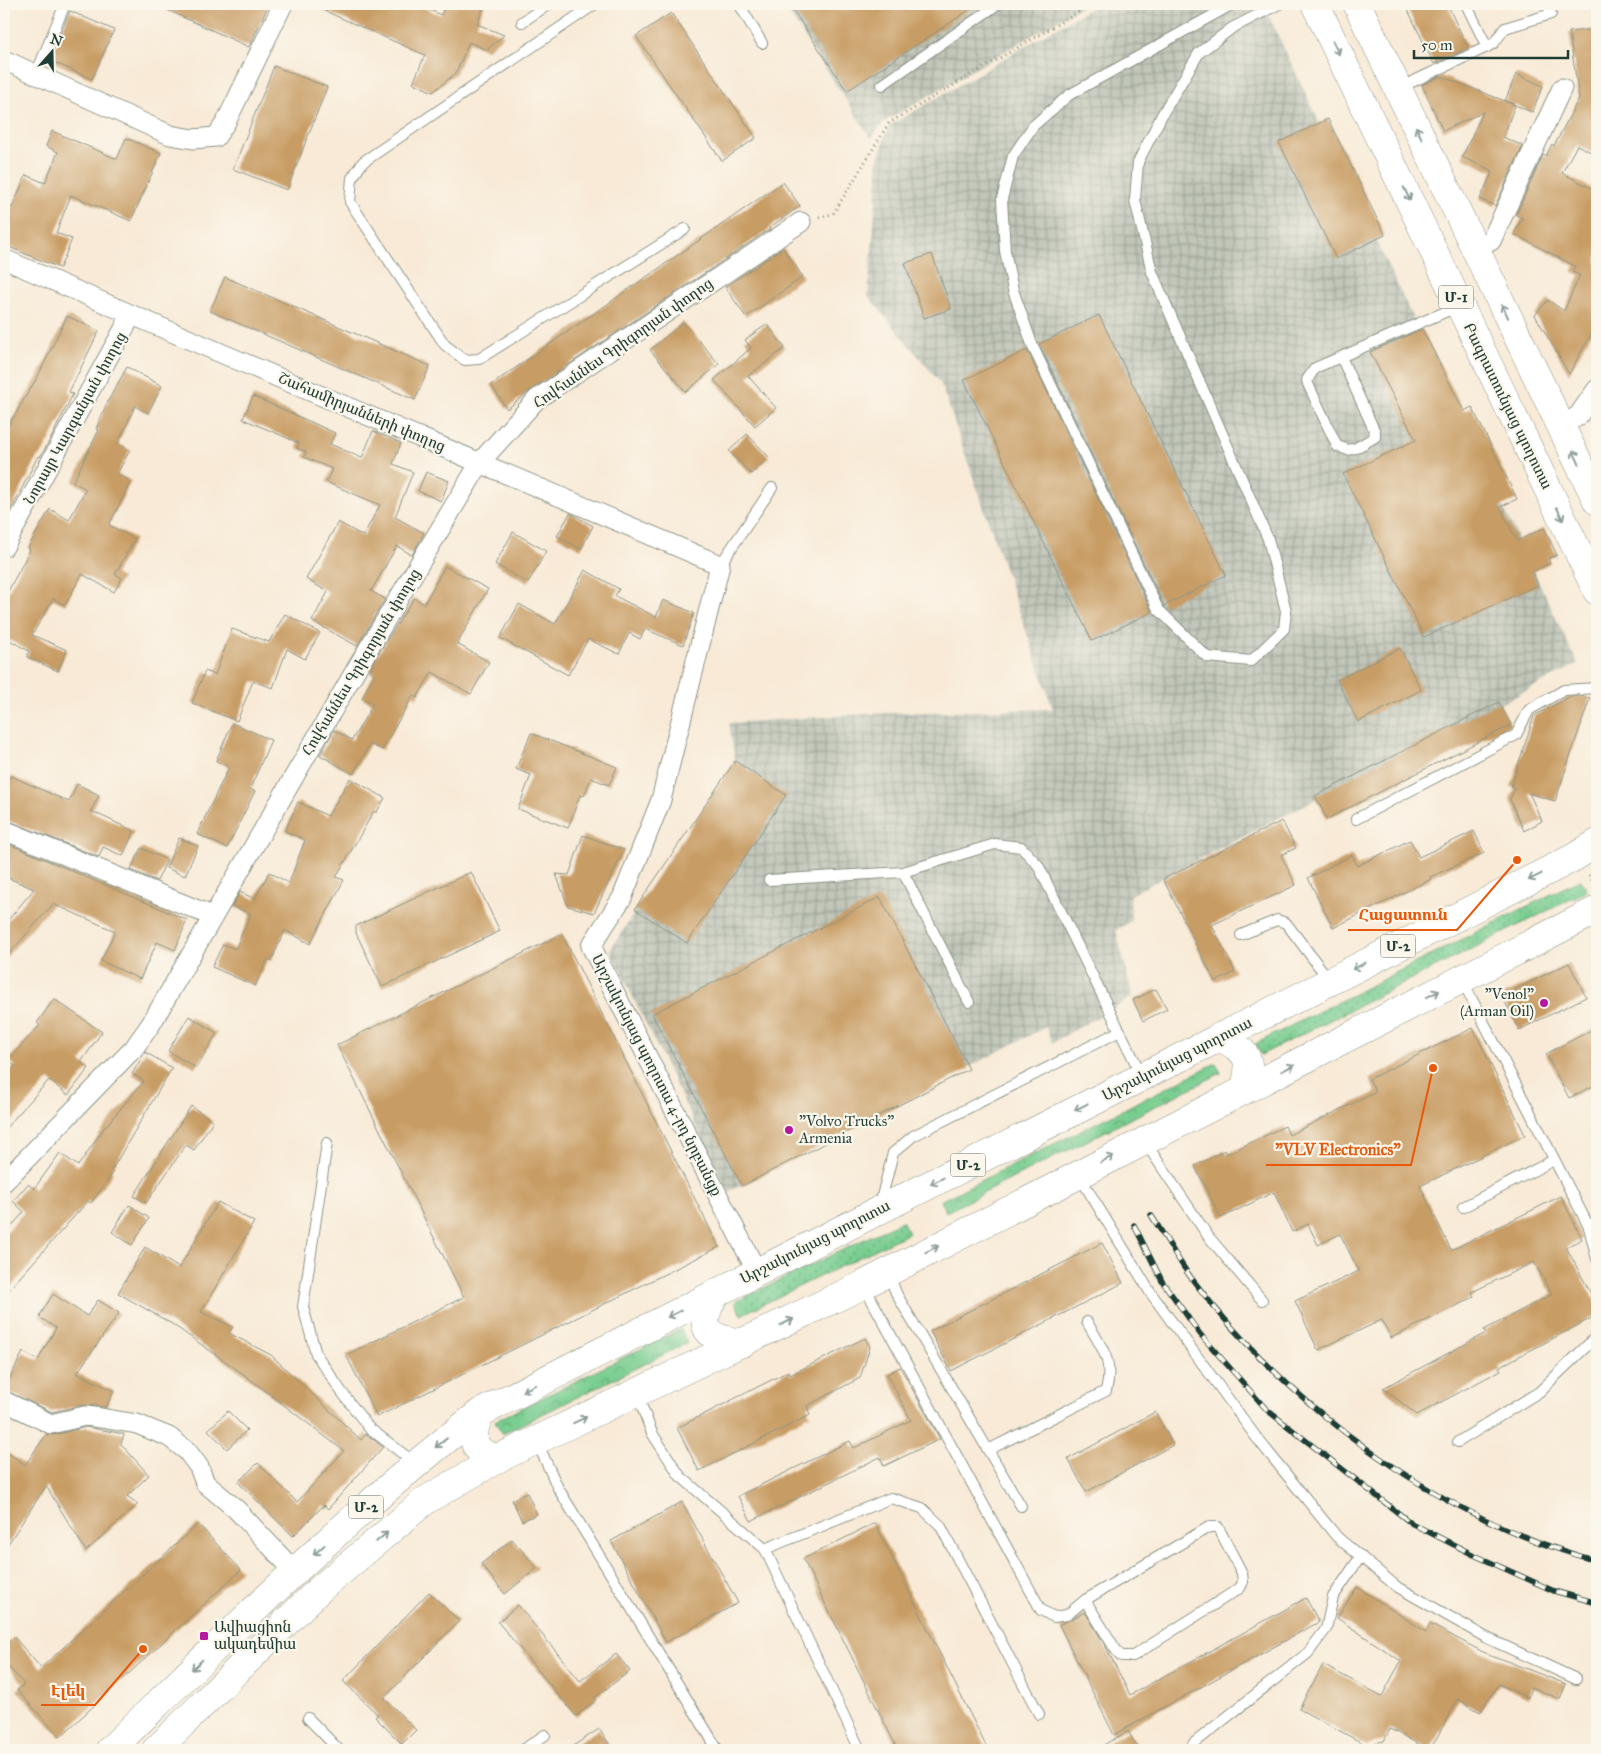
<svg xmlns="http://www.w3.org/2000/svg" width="1601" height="1754" viewBox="0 0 1601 1754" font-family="'IM FELL Great Primer','Noto Serif Armenian',serif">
<defs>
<pattern id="industrial-grid" width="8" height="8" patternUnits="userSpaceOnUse" patternTransform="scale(1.25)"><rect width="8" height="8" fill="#c1c6b9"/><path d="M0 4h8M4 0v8" fill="none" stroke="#9ca297"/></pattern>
<pattern id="grass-dots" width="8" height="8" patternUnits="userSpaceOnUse" patternTransform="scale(1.25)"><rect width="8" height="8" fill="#79ce91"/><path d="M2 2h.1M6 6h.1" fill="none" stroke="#63a877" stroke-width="1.8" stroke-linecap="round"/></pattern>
<pattern id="park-crowns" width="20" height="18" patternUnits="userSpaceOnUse" patternTransform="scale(1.25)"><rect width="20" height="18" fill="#79ce91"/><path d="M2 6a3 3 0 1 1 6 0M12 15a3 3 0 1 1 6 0" fill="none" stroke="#63a877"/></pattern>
</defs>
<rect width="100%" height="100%" fill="#fbf7ec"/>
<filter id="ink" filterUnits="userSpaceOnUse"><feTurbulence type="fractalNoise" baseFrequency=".02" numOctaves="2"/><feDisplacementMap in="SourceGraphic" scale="10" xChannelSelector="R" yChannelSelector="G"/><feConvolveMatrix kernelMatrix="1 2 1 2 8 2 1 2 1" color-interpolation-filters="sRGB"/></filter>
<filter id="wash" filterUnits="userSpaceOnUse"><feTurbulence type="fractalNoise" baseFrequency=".0096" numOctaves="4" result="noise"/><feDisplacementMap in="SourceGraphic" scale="20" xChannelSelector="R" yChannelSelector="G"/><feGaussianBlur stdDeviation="1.12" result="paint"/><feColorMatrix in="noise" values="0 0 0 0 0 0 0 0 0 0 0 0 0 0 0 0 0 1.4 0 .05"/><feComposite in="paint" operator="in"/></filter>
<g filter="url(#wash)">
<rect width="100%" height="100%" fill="#f8ead7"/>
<g fill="url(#industrial-grid)">
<polygon points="783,4 1086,4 884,122 871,138"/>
<polygon points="1097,4 1263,4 1578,664 1130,895 1131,921 1116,930 1133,997 1052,1043 1046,1027 728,1192 610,950 735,761 729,723 883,713 1053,709 941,384 868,296 878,178 877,162 889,126"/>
</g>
<g fill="url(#grass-dots)" stroke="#4c8662">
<polygon points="1581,879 1587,891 1261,1055 1255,1044"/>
<polygon points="902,1221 909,1233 741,1315 735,1302"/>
</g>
<g fill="url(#park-crowns)" stroke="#4c8662">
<polygon points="1216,1063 1221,1073 946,1212 940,1201"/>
<polygon points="681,1329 687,1343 502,1434 495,1421"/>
</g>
<g id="blocks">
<g fill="#c89d65">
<polygon points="154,4 269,4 249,47"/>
<polygon points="309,4 416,4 441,15 446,4 485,4 477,24 504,35 487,50 469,42 456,73 433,92 413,83 425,55"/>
<polygon points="789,4 978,4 847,91"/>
<polygon points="1405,4 1447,4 1468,48 1434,64"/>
<polygon points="70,11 114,30 92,79 49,60"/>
<polygon points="671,13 756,138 722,161 636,36"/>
<polygon points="1597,29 1597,155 1577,145 1562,173 1597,191 1597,323 1569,374 1535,315 1548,300 1564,311 1580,275 1572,272 1575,266 1514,234 1522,218 1516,215 1543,155 1546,156 1552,144 1554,146 1579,98 1569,32"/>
<polygon points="274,66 327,87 287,190 233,169"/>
<polygon points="1516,74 1543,86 1532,112 1505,101"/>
<polygon points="1441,76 1515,105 1503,137 1523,146 1495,206 1480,199 1493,171 1462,157 1483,112 1443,131 1422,85"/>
<polygon points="1328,119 1385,235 1336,259 1279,142"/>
<polygon points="52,131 117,159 126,138 161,153 131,221 71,195 56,233 72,239 60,268 4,245 4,205 12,208 26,175 45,183 58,152 46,146"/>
<polygon points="783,182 800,206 769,228 770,229 531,390 507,409 491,385"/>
<polygon points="783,248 803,277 746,317 725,287"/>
<polygon points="932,254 951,309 924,318 905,263"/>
<polygon points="225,277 430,366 415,400 210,311"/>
<polygon points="1099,315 1226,575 1164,606 1039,344"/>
<polygon points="67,316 99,331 69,392 73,394 51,438 40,457 38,456 4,524 4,433 38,376"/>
<polygon points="683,322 719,364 686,392 650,350"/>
<polygon points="767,324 785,348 748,376 776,408 755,426 714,380 751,348 745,340"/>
<polygon points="1422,329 1464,411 1472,407 1517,499 1500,507 1517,541 1544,528 1557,555 1548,559 1550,563 1532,572 1538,585 1424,637 1343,474 1416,440 1370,352"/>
<polygon points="1027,350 1152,612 1092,641 964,380"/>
<polygon points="127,367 162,386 148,413 135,406 118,444 130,450 117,474 131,481 109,525 135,539 115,574 122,578 114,592 82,574 65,605 53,599 32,635 67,650 58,671 27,657 29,651 4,637 4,599 30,550 28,548 50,509 69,520 86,489 73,482 99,430 96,429 108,401"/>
<polygon points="253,396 335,433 330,444 362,458 373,431 401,443 393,464 413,472 395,517 424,533 412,555 397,546 371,591 385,599 357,646 312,621 328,592 306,579 338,522 363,536 380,505 326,482 332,469 304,457 306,452 297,448 299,443 243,419"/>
<polygon points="747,434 769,457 751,474 729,451"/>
<polygon points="426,472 449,481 441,501 418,491"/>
<polygon points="570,513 593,526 581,549 557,536"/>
<polygon points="513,532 546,551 528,583 495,564"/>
<polygon points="445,566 488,589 457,644 489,662 471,694 432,672 417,698 413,695 382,750 370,744 353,774 320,755 334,730 352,740 373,704 362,698 374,674 370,671 376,657 414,598 424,604"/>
<polygon points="585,570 619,589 615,596 656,617 663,600 694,613 683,645 645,629 640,639 629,633 619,654 588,639 568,675 500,638 519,604 555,624"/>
<polygon points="285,614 320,633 305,659 287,649 273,688 253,681 237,721 192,703 205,671 215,675 232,629 269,642"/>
<polygon points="1400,648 1421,690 1358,722 1337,680"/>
<polygon points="1580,696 1590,698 1555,801 1529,793 1542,821 1524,831 1510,799 1515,788 1511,787 1534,716 1569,697"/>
<polygon points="1499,702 1511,725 1327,819 1315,796"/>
<polygon points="232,723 271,740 250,789 255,791 227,848 197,834 229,767 216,761"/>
<polygon points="531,733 617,767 609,785 591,778 584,796 580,795 568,828 518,809 531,775 516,769"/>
<polygon points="735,761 786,795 687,943 635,909"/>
<polygon points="11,776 69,802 77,784 99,795 91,811 134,831 123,856 103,847 99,857 4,819 4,777 9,779"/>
<polygon points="350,778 385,798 376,813 374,811 336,877 344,880 310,944 285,930 271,961 268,959 255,986 212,967 223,944 235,949 251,914 232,906 240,892 255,899 269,872 289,883 305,840 285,831 298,802 328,816"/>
<polygon points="1282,821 1296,848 1281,855 1296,885 1212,925 1235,972 1215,982 1163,879"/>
<polygon points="1474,831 1484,853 1430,877 1431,879 1333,928 1308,878 1352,855 1357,866 1410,840 1419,857"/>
<polygon points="583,835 624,850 594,913 568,906 556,874 569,875"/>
<polygon points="179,838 198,846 185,876 166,868"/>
<polygon points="4,842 187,920 175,950 157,942 140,979 101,961 115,931 53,904 4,960 4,925 34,889 4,876"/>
<polygon points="141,848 167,860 157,881 131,870"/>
<polygon points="471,872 500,931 382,987 356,933 356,926"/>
<polygon points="880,897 969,1069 742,1186 652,1014"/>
<polygon points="562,934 719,1247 377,1417 346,1355 464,1297 337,1045"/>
<polygon points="1569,963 1586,997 1519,1030 1502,996"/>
<polygon points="1156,989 1167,1009 1143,1021 1133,1000"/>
<polygon points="54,999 102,1032 81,1062 89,1068 68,1095 49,1080 4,1130 4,1078 15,1066 8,1060 40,1025 37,1023"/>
<polygon points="189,1016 217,1033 196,1068 168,1051"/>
<polygon points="1597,1027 1597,1084 1569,1098 1546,1054"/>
<polygon points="1473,1028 1525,1135 1420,1186 1451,1250 1561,1196 1582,1239 1566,1247 1597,1305 1597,1315 1499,1367 1501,1370 1417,1415 1383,1388 1486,1333 1484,1330 1552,1294 1534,1262 1472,1292 1474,1297 1391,1338 1382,1320 1318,1350 1295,1301 1359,1271 1340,1234 1318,1245 1308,1224 1292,1232 1274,1192 1221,1218 1195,1166 1225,1150 1227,1154 1285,1126 1289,1135 1376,1092 1369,1079"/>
<polygon points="145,1052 172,1068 111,1171 113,1173 91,1203 88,1201 4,1295 4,1235 24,1212 13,1201 28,1184 34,1189 60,1153 78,1166 104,1128 144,1081 132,1074"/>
<polygon points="191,1106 213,1121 194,1150 186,1145 146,1203 134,1196"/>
<polygon points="218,1202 254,1222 201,1312 233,1327 229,1333 271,1355 361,1440 366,1434 383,1447 328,1509 324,1505 293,1536 238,1482 258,1463 297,1502 344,1451 242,1373 172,1324 118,1293 145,1247 179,1268"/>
<polygon points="129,1205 149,1218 132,1245 112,1232"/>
<polygon points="1102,1243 1123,1283 951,1371 930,1331"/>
<polygon points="53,1294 87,1316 98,1300 119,1313 77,1373 114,1391 106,1407 83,1405 52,1412 4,1390 23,1352 38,1360 56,1328 39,1317"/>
<polygon points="865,1338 870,1347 860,1378 807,1406 810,1415 699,1471 677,1428 789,1371 790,1375"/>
<polygon points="900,1367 940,1439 884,1466 880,1457 751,1521 738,1496 850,1441 854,1448 911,1420 887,1374"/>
<polygon points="228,1411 247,1430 227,1449 208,1430"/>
<polygon points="1155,1412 1173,1445 1086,1492 1068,1459"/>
<polygon points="86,1427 124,1434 121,1444 149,1475 127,1496 138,1504 86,1551 46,1486 4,1550 4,1450 25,1465 47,1434 54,1435"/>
<polygon points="527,1493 537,1514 522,1521 512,1500"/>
<polygon points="682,1502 738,1603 666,1642 611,1541"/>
<polygon points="875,1523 988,1750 898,1750 803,1559"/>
<polygon points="198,1524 241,1570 60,1737 17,1690 24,1684 4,1662 4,1646 14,1637 41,1668"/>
<polygon points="512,1539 537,1568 505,1594 481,1564"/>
<polygon points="1357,1587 1426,1632 1430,1624 1483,1652 1566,1684 1560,1699 1531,1687 1528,1698 1499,1684 1480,1712 1458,1699 1430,1750 1390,1729 1384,1741 1366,1745 1299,1709 1323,1665 1382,1696 1401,1661 1337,1618"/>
<polygon points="429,1592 459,1621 384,1698 416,1730 402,1744 375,1717 378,1715 343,1681"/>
<polygon points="1306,1598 1319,1622 1114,1735 1059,1625 1085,1612 1105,1645 1130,1695"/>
<polygon points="518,1605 580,1681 616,1654 630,1671 594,1698 596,1700 576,1716 498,1622"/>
<polygon points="599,1729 613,1750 567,1750"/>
<polygon points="1128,1731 1139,1750 1095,1750"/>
</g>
</g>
</g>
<g filter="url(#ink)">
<use href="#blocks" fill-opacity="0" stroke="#8c9486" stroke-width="1"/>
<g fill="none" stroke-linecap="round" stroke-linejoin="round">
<g stroke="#8c9486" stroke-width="12">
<g id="service">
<polyline points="595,4 363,162 352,178 350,202 445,345 465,360 479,359 685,229"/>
<polyline points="739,4 762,43"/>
<polyline points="1233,4 1069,95 1033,126 1013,156 1002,199 1005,251 1013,290 1033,347 1158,609 1207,657 1251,661 1284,629 1286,611 1268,539 1152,272 1135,200 1138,162 1163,113 1199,53 1232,28 1279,4"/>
<polyline points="1466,4 1487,47"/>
<polyline points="522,22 549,4"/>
<polyline points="36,74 65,4"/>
<polyline points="882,85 998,4"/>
<polyline points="1399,88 1487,47 1494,43 1505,28 1551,14 1548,4"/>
<polyline points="1341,357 1375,432 1375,437 1356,448 1348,450 1337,446 1308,384 1307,380 1315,368 1459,306"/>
<polyline points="720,565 772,488"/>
<polyline points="1356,819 1516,735 1529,710 1564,690 1597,688"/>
<polyline points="903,872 969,1002"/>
<polyline points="769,880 903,872 995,844 1021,847 1038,865 1142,1076"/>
<polyline points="1241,935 1277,920 1286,923 1330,981"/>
<polyline points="1462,980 1589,1227 1597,1259"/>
<polyline points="1145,1142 1208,1236 1262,1300"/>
<polyline points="327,1143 303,1307 316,1354 341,1391 369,1428 415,1463"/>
<polyline points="1080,1177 1150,1292 1256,1437 1337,1537 1396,1586 1485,1637 1576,1679"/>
<polyline points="880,1204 893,1153 913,1136 1120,1031"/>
<polyline points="1463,1207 1554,1160"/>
<polyline points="1589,1227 1597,1220"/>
<polyline points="888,1273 897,1295 1021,1506"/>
<polyline points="864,1286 1041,1610 1054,1617 1067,1615 1085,1600 1209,1527 1218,1527 1242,1573 1243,1582 1240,1588 1133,1656 1121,1656 1116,1650 1085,1600"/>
<polyline points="637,1394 652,1433 680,1476 765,1549 891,1498 922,1508 940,1525 1039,1714"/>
<polyline points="537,1442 558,1488 718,1750"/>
<polyline points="1458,1442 1539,1392 1597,1336"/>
<path d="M 988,1450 L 1106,1391 C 1114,1360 1102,1348 1087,1322"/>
<polyline points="765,1549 860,1750"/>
<polyline points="308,1718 339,1750"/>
<polyline points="1193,1744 1308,1653 1326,1629 1333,1597 1361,1556"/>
<polyline points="523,1750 545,1735"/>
</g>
</g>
<g stroke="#8c9486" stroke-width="21">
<g id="minor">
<polyline points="4,60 170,135 193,139 216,137 226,122 283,4"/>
<polyline points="1474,247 1491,241 1562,88"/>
<path d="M 4,259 C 241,364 481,462 720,565 L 661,800 L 622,898 L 591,946 L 757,1272"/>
<polyline points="1561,426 1578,416 1597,389"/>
<polyline points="4,547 131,316"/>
<polyline points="4,830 212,916"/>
<polyline points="4,1182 134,1048 151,1024 358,666 481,461 537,399 801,222"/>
<polyline points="4,1401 51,1424 85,1416 101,1418 137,1424 169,1437 187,1451 199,1467 205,1483 236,1509 295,1572"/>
</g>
</g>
<g stroke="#8c9486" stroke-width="29">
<g id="primary">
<polyline points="1315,4 1597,591"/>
<polyline points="1357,4 1597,501"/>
<path d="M 1219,1037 C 1247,1050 1254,1059 1244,1090"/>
<path d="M 717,1292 C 695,1327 704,1338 743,1343"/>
<path d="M 480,1413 C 470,1437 470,1453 499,1458"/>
<path d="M 110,1750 C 229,1634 347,1515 480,1413 L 1573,858 L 1597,843"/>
<polyline points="156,1750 320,1589 426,1500 499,1458 863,1285 1597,910"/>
</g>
</g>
<g stroke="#8c9486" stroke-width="3" stroke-dasharray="1 4" stroke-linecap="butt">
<polyline points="819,217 833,214 889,123 1092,4"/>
<polyline points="1589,875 1595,886"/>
</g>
<use href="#service" stroke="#fff" stroke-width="10"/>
<use href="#minor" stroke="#fff" stroke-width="19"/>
<use href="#primary" stroke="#fff" stroke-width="28"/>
<g stroke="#1f3d34" stroke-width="5.5">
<g id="rail">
<path d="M 1151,1215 C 1165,1236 1177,1259 1192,1279 C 1290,1408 1440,1519 1597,1561"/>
<polyline points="1134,1225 1162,1281 1200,1334 1267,1410 1411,1523 1472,1554 1554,1591 1597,1603"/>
</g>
</g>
<use href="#rail" stroke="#fbf7ec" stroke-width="4" stroke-dasharray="11" stroke-linecap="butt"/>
</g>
<defs><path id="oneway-shaft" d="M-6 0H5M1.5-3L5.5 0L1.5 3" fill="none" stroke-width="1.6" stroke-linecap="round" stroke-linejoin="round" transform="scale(1.25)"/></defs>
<g stroke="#8f9e9a">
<use href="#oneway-shaft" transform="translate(1336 48) rotate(64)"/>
<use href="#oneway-shaft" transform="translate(1419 133) rotate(-116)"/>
<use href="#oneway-shaft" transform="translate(1407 194) rotate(64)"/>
<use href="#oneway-shaft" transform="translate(1505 311) rotate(-116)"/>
<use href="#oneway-shaft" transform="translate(1576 457) rotate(-116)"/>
<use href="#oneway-shaft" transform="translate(1560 514) rotate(64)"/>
<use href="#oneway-shaft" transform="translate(1535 877) rotate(153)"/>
<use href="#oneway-shaft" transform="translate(1359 966) rotate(153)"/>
<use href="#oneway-shaft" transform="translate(1433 994) rotate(-27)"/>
<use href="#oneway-shaft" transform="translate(1288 1068) rotate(-27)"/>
<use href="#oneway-shaft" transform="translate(1081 1107) rotate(153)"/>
<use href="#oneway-shaft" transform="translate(1107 1159) rotate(-27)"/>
<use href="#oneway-shaft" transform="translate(937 1181) rotate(153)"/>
<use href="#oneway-shaft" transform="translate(932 1249) rotate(-27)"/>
<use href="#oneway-shaft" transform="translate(674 1314) rotate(153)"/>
<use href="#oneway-shaft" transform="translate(787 1322) rotate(-26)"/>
<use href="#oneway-shaft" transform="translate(529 1388) rotate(153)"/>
<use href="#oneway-shaft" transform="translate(580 1420) rotate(-25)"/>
<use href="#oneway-shaft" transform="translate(441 1443) rotate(142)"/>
<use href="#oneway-shaft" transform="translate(382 1537) rotate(-40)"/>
<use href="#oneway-shaft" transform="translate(319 1550) rotate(138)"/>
<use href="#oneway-shaft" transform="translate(197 1665) rotate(136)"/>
</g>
</g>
<g fill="#b5179e" stroke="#fbf7ec" stroke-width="2">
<circle cx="1544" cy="1003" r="5"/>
<circle cx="789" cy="1130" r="5"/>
<rect x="199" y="1631" width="10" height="10" rx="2.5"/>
</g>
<g text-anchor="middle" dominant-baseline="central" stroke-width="4.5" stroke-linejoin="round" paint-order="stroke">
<g fill="#fbf7ec" stroke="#61756b" stroke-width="1">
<rect x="1438.5" y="285.5" width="35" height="23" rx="4"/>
<rect x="1380.5" y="934.5" width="35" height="23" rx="4"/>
<rect x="950.5" y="1153.5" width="35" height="23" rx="4"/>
<rect x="348.5" y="1495.5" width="35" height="23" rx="4"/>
</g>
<g font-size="14" font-weight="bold" fill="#1f3d34">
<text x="1456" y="297">Մ-1</text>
<text x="1398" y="946">Մ-2</text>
<text x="968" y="1165">Մ-2</text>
<text x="366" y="1507">Մ-2</text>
</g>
<g font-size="15" fill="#1f3d34" stroke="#fbf7ec">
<text transform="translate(623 343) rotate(-35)">Հովհաննես Գրիգորյան փողոց</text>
<text transform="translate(1508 406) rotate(64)">Բագրատունյաց պողոտա</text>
<text transform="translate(362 412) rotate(23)">Շահամիրյանների փողոց</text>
<text transform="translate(75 418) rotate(-61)">Նորայր Կարգանյան փողոց</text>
<text transform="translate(361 662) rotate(-59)">Հովհաննես Գրիգորյան փողոց</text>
<text transform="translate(1177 1059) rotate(-27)">Արշակունյաց պողոտա</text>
<text transform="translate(657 1075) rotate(63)">Արշակունյաց պողոտա 4-րդ նրբանցք</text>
<text transform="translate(815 1242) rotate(-27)">Արշակունյաց պողոտա</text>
</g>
<g font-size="15" fill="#1f3d34" stroke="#fbf7ec" text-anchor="start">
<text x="1534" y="994" text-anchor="end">"Venol"<tspan x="1534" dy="17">(Arman Oil)</tspan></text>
<text x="799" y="1121">"Volvo Trucks"<tspan x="799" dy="17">Armenia</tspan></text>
<text x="214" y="1627">Ավիացիոն<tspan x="214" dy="17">ակադեմիա</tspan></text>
</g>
</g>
<path fill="none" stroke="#e8590c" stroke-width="2" d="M1517 860L1457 930H1348M1433 1068L1411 1165H1266M143 1649L95 1705H41"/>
<g fill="#e8590c" stroke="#fbf7ec" stroke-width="2">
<circle cx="1517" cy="860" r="5"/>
<circle cx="1433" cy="1068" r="5"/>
<circle cx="143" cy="1649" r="5"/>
</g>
<g font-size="16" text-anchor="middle" font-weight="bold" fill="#e8590c" stroke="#fbf7ec" stroke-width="4.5" stroke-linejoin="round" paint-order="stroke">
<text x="1403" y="920">Հացատուն</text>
<text x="1338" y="1155">"VLV Electronics"</text>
<text x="68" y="1696">Էլեկ</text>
</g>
<rect width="1601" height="1754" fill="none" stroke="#fbf7ec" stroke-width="20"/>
<g transform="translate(52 52) rotate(20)" stroke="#fbf7ec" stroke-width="4" paint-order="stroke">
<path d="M0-4L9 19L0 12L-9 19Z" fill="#1f3d34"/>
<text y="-8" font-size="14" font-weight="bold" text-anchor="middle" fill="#1f3d34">N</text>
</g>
<path d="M1414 50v8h154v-8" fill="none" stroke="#1f3d34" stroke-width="2.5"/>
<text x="1421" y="50" font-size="15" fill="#1f3d34" stroke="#fbf7ec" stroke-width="4" paint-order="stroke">50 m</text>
</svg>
